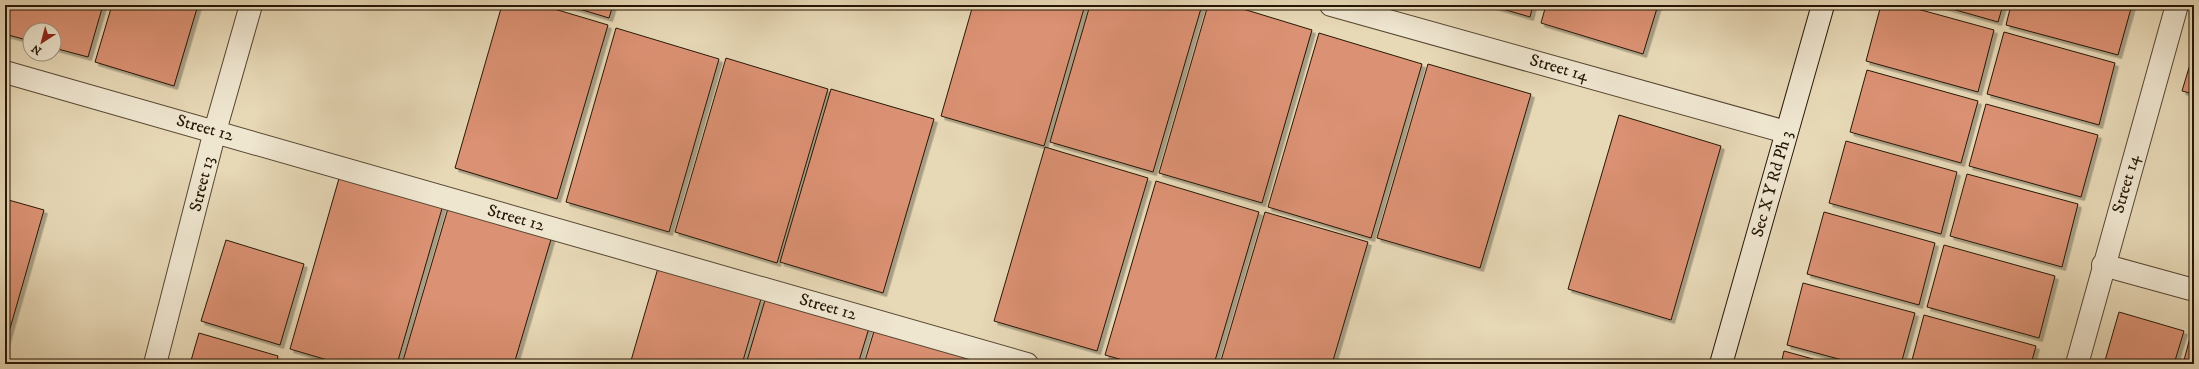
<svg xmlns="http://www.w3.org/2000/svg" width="2199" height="369" viewBox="0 0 2199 369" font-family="'IM FELL DW Pica',serif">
<defs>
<filter id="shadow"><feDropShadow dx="3.5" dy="3.5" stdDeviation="0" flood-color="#0004"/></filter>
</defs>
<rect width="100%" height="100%" fill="#e7d8b6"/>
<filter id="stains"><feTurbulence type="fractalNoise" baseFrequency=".005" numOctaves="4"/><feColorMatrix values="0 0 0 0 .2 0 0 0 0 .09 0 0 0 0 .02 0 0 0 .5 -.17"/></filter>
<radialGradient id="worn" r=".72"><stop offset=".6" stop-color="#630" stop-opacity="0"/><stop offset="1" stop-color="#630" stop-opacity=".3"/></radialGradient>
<g fill="#db9173" stroke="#251605" filter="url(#shadow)">
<polygon points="5,5 103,5 88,57 54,48 54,30 30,30 30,41 5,34"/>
<polygon points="112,5 198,5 174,86 95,62"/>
<polygon points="502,5 541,5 608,25 557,199 455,168"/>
<polygon points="566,5 613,5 609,18"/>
<polygon points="973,5 1085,5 1044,146 941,116"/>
<polygon points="1090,5 1202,5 1153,172 1050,142"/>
<polygon points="1208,5 1230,5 1312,30 1262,203 1159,173"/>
<polygon points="1489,5 1533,5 1530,17"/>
<polygon points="1546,5 1658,5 1643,54 1541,23"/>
<polygon points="1881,5 1903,5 1994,30 1978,92 1866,61"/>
<polygon points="1938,5 2003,5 1998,22"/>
<polygon points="2011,5 2132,5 2118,55 2006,25"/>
<polygon points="616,28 719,59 669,232 566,202"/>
<polygon points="2004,32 2115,63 2099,125 1987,94"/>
<polygon points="1319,33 1422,64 1371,238 1268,207"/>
<polygon points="2194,51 2194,94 2182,91"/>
<polygon points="726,58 828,89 777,263 675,232"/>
<polygon points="1428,64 1531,94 1480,268 1377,238"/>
<polygon points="1867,70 1978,101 1961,163 1850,132"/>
<polygon points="831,89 934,119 883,293 780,262"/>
<polygon points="1986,104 2098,135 2081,197 1969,166"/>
<polygon points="1619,115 1721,146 1671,320 1568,289"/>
<polygon points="1846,141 1957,172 1941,234 1829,203"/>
<polygon points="1045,147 1148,178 1097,351 994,321"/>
<polygon points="1967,174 2078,204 2062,267 1950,236"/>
<polygon points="340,175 443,205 397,364 341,364 290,349"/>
<polygon points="1156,181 1259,212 1214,364 1137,364 1105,355"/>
<polygon points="5,199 44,210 5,346"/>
<polygon points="449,205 552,236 514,364 402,364"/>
<polygon points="1265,212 1368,242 1332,364 1220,364"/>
<polygon points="1824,212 1935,243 1919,305 1807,274"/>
<polygon points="226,240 304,264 280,345 201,321"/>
<polygon points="1944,245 2055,276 2039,338 1927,307"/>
<polygon points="658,268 761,299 742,364 630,364"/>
<polygon points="1803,283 1915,313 1901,364 1857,364 1787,345"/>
<polygon points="766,297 869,328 858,364 746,364"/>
<polygon points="2119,312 2184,331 2174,364 2104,364"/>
<polygon points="1924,315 2036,346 2031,364 1911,364"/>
<polygon points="875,328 977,358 976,364 864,364"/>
<polygon points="199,333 278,356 276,364 190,364"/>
<polygon points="2191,334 2194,334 2194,364 2183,364"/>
<polygon points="1784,351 1831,364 1781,364"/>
</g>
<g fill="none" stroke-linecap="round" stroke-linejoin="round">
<g stroke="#564631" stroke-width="24">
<g id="street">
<polyline points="1331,5 1786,132"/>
<polyline points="5,72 1027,364"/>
<polyline points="2103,265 2194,290"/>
<polyline points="155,364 215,131 251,5"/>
<polyline points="2077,364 2177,5"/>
</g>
</g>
<g stroke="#251605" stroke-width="24">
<polyline id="secondary" points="1721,364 1823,5"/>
</g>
<use href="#street" stroke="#efe6d0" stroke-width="22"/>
<use href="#secondary" stroke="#efe6d0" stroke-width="22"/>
</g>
<g text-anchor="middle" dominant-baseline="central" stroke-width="3" stroke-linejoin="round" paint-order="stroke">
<g font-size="17" fill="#251605" stroke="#efe6d0">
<text transform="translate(1559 68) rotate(16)">Street 14</text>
<text transform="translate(205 128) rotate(16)">Street 12</text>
<text transform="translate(202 184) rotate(-76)">Street 13</text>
<text transform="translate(1772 184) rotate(-74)">Sec X Y Rd Ph 3</text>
<text transform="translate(2126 184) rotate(-74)">Street 14</text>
<text transform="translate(516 218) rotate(16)">Street 12</text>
<text transform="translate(828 307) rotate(16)">Street 12</text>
</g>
</g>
<rect width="2199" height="369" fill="none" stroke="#e7d8b6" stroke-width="20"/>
<rect x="6" y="6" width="2187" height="357" fill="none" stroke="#251605" stroke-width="2"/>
<rect x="10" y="10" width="2179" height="349" fill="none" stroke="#251605"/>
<g transform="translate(42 42) rotate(216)"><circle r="19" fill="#efe6d0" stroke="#9e937f"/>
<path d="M0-3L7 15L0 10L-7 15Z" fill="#8f2418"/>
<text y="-6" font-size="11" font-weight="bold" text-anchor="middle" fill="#251605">N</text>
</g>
<rect width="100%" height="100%" filter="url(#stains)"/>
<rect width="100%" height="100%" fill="url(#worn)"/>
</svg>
